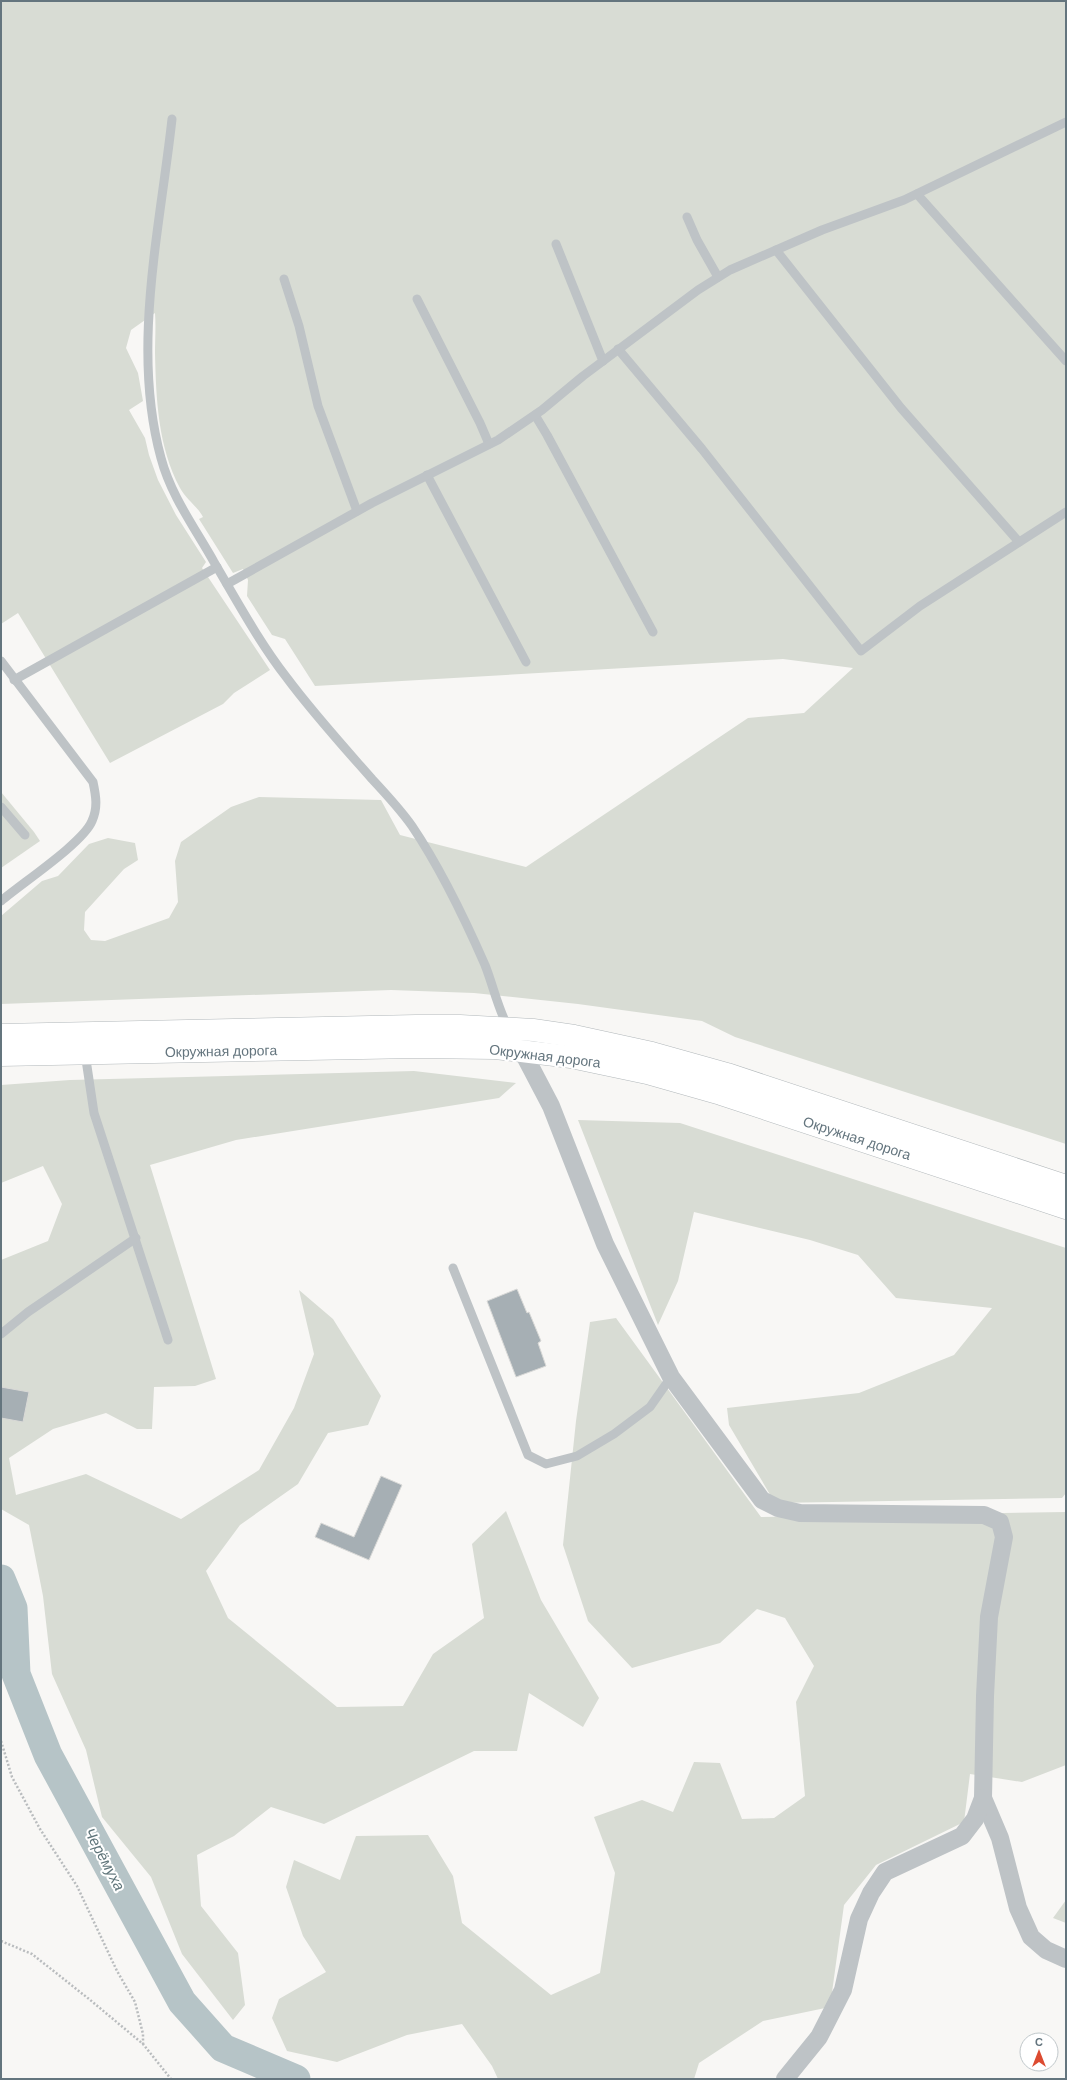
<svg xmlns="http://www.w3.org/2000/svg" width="1067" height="2080" viewBox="0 0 1067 2080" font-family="Helvetica,sans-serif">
<rect width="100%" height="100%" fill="#f8f7f5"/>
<g fill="#d8dcd4">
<path d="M 1,1 L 1066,1 L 1066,1144 L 735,1037 L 702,1021 L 578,1004 L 474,993 L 391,990 L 1,1004 L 1,916 L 42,881 L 58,876 L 89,844 L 108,838 L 135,843 L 138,860 L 124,869 L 85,912 L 84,930 L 91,940 L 105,941 L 169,918 L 178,902 L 175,861 L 181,842 L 231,807 L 259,797 L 381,800 L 400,835 L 526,867 L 748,718 L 804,713 L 853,668 L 783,659 L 315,686 L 285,639 L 272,635 L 247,596 L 248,580 L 243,569 L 233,573 L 199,519 L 203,517 C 197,506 186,499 180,488 C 158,447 156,399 155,353 C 155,340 156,326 155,313 L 131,330 L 126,348 L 138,373 L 143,401 L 129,410 L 145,438 L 149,455 L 158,480 L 176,515 L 206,562 L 202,568 L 270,670 L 234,693 L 223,704 L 110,763 L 18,613 L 1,624 Z"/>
<polygon points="1,792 34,832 40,841 1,868"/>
<polygon points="414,1071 516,1083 499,1098 236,1140 150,1165 216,1379 195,1386 154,1387 152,1429 137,1429 106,1413 53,1429 9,1458 16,1495 86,1474 181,1519 259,1470 294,1408 314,1354 299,1290 333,1319 381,1396 368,1425 328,1433 298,1484 240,1525 206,1571 228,1618 337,1707 403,1706 433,1654 484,1618 472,1544 506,1511 541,1600 599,1698 583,1727 529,1693 517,1751 474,1751 324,1824 271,1807 234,1836 197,1855 201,1906 238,1953 245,2005 233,2020 182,1954 151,1877 102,1817 86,1750 52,1674 43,1596 29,1525 1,1509 1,1260 48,1241 62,1204 43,1166 1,1183 1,1085 70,1080"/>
<polygon points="578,1120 680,1123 1066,1248 1066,1493 1062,1498 775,1503 729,1425 727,1408 859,1393 954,1355 992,1308 896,1298 858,1255 810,1240 694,1212 678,1281 658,1325"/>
<polygon points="616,1318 761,1517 1066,1512 1066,1765 1022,1782 970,1774 964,1822 876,1865 844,1905 830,2007 763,2021 699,2063 694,2079 498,2079 492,2066 462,2024 407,2035 337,2062 287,2051 272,2018 279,1999 326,1972 303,1936 286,1887 294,1860 340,1880 356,1836 428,1835 453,1876 462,1923 551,1995 600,1973 615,1873 594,1817 642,1800 673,1812 694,1762 720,1763 742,1819 774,1818 805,1796 796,1702 814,1666 785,1618 757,1609 720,1643 632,1668 588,1621 563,1545 576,1421 590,1322"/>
<polygon points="1066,1900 1066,1923 1053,1918"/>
</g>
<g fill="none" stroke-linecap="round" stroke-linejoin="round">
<polyline stroke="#b6c4c7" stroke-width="29" points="1,1579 13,1608 16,1674 48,1755 182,2002 223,2048 296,2079"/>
</g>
<g fill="#a6afb4" stroke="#d9d9d7">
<polygon points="517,1289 527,1313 529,1312 541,1341 538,1343 546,1366 516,1377 487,1301"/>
<polygon points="1,1387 29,1392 23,1422 1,1418"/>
<polygon points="381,1476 402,1485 369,1560 315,1537 321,1523 354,1537"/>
</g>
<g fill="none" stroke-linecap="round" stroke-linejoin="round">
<g stroke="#b2b8bb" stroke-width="23">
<g id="primary">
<polyline points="1,1035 416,1026 460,1026 533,1030 574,1036 652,1053 727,1074 1066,1186"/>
<polyline points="1,1055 416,1047 495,1048 571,1057 647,1073 721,1094 1066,1208"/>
</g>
</g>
<g stroke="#b9bcbe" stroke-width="2.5" stroke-dasharray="2 2" stroke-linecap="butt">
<polyline points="1,1741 12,1777 40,1829 77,1886 117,1971 135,2002 143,2034 143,2044"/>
<polyline points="1,1941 32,1954 89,1999 143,2044 171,2079"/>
</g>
<g stroke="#bec3c6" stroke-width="9">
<path d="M 172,119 C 160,229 131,349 161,458 C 171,496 195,528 214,562 C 237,601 259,642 287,678 C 313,713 343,746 372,779 C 386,794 400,809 412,826 C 441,869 464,917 485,965 C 493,985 498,1009 508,1027"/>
<polyline points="917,194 1066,361"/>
<polyline points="687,217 697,240 718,277"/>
<polyline points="556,244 603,361"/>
<polyline points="776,250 901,408 1019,542"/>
<polyline points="284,279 299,326 318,406 357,511"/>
<polyline points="417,299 480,423 489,444"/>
<polyline points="618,349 702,449 861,651 920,606 1066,512"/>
<polyline points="535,415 547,435 653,632"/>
<polyline points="427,475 526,662"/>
<polyline points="227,584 372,503 498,440 542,410 583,376 698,290 730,270 822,230 904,200 1066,122"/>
<path d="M 1,661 L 93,782 C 96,796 98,808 92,821 C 83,843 22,883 1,901"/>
<polyline points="14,680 217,567"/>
<polyline points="1,807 25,835"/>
<polyline points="85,1053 94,1113 168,1340"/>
<polyline points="453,1268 528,1455 546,1464 577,1456 614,1434 650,1407 671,1377"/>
<polyline points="1,1334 28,1312 136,1238"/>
</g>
<g stroke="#bec3c6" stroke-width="18">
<polyline points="518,1043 551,1106 605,1244 671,1377 762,1500 778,1508 800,1513 984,1515 1000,1522 1004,1537 989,1617 985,1696 983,1798 1000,1838 1018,1908 1031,1937 1046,1950 1066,1959"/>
<polyline points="785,2079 819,2037 843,1990 859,1919 871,1893 885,1872 962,1836 975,1819 983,1798"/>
</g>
<use href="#primary" stroke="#fff" stroke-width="22"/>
</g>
<g text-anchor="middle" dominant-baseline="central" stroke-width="4" stroke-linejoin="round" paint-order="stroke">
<g font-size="14" fill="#64757e" stroke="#fff">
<text transform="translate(221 1051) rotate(-1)">Окружная дорога</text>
<text transform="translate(545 1056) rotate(7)">Окружная дорога</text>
<text transform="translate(857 1138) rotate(18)">Окружная дорога</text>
</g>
<g font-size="15" font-style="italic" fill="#5e7479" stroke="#fff">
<text transform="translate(105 1859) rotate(62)">Черёмуха</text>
</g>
</g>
<rect width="1067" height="2080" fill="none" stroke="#64757e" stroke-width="4"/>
<g transform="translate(1039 2052)"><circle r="19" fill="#ffffff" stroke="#c1c8cb"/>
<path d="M0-3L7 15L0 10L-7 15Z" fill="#dc4b31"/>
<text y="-6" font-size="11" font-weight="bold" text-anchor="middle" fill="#64757e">С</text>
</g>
</svg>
